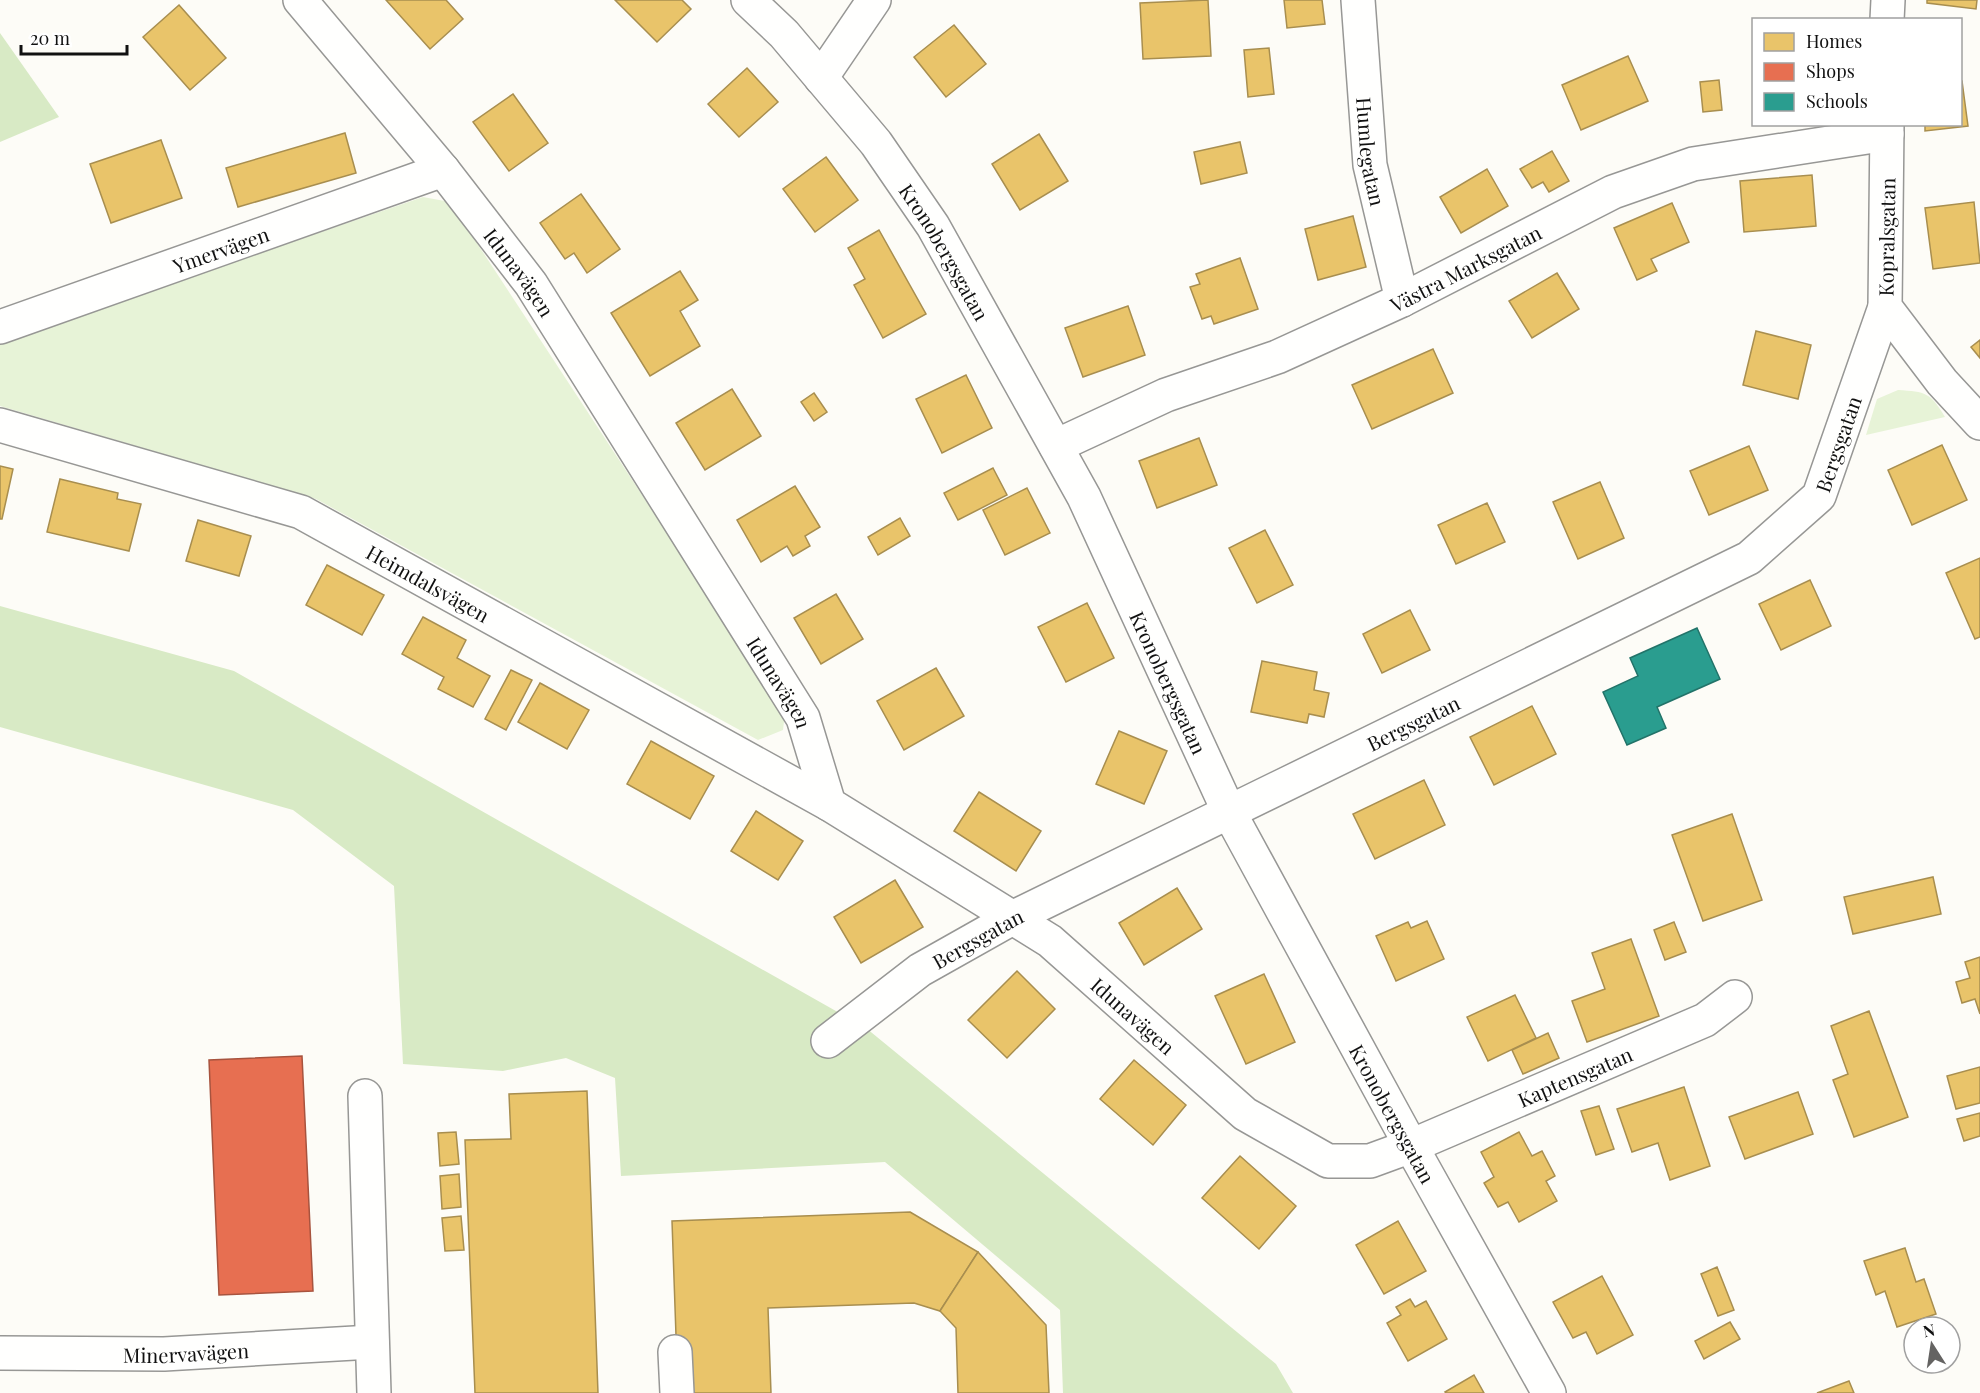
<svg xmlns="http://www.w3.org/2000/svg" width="1980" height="1393" viewBox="0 0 1980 1393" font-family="'Playfair Display',serif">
<rect width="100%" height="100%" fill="#fdfcf7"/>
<g fill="#e7f3d7">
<polygon points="423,197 450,202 785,713 783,730 758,740 316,499 0,406 0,342"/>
<path d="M 1898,390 C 1926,392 1930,392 1945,417 L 1866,435 L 1877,399 Z"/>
</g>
<g fill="#d8eac5">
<polygon points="0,33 59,117 0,142"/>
<polygon points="0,606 234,671 866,1028 1276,1364 1293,1393 1063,1393 1060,1310 885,1162 621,1176 615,1078 566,1058 503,1071 403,1064 394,886 293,810 0,727"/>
</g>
<g fill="#e9c46a" stroke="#a88e4f" stroke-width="1.5">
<polygon points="386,0 446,0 463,19 430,49"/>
<polygon points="615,0 682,0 691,9 657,42"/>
<polygon points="1208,0 1211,56 1143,59 1140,3"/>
<polygon points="1284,0 1322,0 1325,24 1287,28"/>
<polygon points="1927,0 1977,0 1976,9 1927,3"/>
<polygon points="179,5 226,58 190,90 143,37"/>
<polygon points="954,25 986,64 946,97 914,57"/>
<polygon points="1269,48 1274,94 1248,97 1244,50"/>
<polygon points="1628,56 1648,101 1581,130 1562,85"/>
<polygon points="747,68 778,102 739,137 708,104"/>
<polygon points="1719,80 1722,110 1703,112 1700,82"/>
<polygon points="1960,81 1962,81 1968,126 1925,131 1925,124 1960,124"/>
<polygon points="513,94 548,143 509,171 473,122"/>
<polygon points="345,133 356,173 238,207 226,168"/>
<polygon points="1039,134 1068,181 1020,210 992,164"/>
<polygon points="161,140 182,198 111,223 90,164"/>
<polygon points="1240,142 1247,173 1201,184 1194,152"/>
<polygon points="1552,151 1569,181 1549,192 1543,182 1532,188 1520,169"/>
<polygon points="826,157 858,200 815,232 783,189"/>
<polygon points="1487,169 1508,206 1461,233 1440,197"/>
<polygon points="1812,175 1816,226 1744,232 1740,181"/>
<polygon points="581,194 620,249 587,273 574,253 565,259 540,223"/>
<polygon points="1974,202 1980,263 1933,269 1925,208"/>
<polygon points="1672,203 1689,242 1651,259 1657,271 1637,280 1614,228"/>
<polygon points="1353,216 1366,267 1318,280 1305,229"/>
<polygon points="879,230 926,314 883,338 854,285 865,279 848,248"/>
<polygon points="1240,258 1258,309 1214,324 1211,316 1202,319 1190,287 1200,284 1196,274"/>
<polygon points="680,271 698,300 680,311 700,346 650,376 611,313"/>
<polygon points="1557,273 1579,309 1532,338 1509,301"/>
<polygon points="1128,306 1145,355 1083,377 1065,328"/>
<polygon points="1756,331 1811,345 1798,399 1743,385"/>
<polygon points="1980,340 1980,358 1971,347"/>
<polygon points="1433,349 1453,393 1372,429 1352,385"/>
<polygon points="966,375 992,428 942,453 916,399"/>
<polygon points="732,389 761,436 705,470 676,423"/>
<polygon points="814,393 827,412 814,421 801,402"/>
<polygon points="1199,438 1217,485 1157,508 1139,461"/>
<polygon points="1942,445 1967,500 1912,525 1888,470"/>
<polygon points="1749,446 1768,490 1709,515 1690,471"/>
<polygon points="0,466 13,469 2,519 0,519"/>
<polygon points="993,468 1007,495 958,520 944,493"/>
<polygon points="60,479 118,493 117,499 141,504 129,551 47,532"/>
<polygon points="1600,482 1624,538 1578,559 1553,502"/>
<polygon points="795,486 820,527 805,536 810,546 793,556 787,546 761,562 737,520"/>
<polygon points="1027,488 1050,533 1005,555 983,510"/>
<polygon points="1487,503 1505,542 1456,564 1438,525"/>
<polygon points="900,518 910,536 878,555 868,537"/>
<polygon points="198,520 251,536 239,576 186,561"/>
<polygon points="1265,530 1293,585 1257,603 1229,548"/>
<polygon points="1980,558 1980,637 1975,639 1946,573"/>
<polygon points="327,565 384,595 362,635 306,605"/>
<polygon points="1810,580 1831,626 1781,650 1759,604"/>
<polygon points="836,594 863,639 821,664 794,618"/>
<polygon points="1087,603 1114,658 1066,682 1038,627"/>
<polygon points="1410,610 1430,650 1382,673 1363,634"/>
<polygon points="423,617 466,640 457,658 490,676 473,707 438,689 444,677 402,654"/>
<polygon points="1262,661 1317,672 1314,690 1329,693 1324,717 1309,714 1307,723 1251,712"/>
<polygon points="936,668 964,716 904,750 877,701"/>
<polygon points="511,670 532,680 506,730 485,719"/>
<polygon points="540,683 589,710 567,749 518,722"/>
<polygon points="1532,706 1556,754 1494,785 1470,737"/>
<polygon points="1119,731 1167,751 1144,804 1096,784"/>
<polygon points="651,741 714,776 690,819 627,784"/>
<polygon points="1424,780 1445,825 1375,859 1353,814"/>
<polygon points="979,792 1041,831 1016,871 954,831"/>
<polygon points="756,811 803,841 778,880 731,851"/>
<polygon points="1732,814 1762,900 1703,921 1672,835"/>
<polygon points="1933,877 1941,914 1853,934 1844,897"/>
<polygon points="895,880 923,927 861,963 834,917"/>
<polygon points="1177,888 1202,929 1144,965 1119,923"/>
<polygon points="1427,921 1444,959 1396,981 1376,936 1408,922 1411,928"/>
<polygon points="1674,922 1686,952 1665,960 1654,930"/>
<polygon points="1631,939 1659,1016 1587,1042 1572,1001 1605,989 1592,953"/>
<polygon points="1980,957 1980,1014 1975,999 1962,1003 1956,982 1970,978 1965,962"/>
<polygon points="1017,971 1055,1009 1007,1058 968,1020"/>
<polygon points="1264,974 1295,1042 1246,1064 1215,996"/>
<polygon points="1515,995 1536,1038 1488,1061 1467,1017"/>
<polygon points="1869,1011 1908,1117 1854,1137 1833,1080 1848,1074 1831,1026"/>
<polygon points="1548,1033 1559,1058 1523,1074 1512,1050"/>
<polygon points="1134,1060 1186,1105 1153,1145 1100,1099"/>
<polygon points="1980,1067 1980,1103 1956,1109 1947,1076"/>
<polygon points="1684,1087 1710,1166 1670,1180 1658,1143 1632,1152 1617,1109"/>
<polygon points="587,1091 598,1393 475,1393 465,1140 511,1139 509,1094"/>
<polygon points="1798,1092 1813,1134 1745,1159 1729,1117"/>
<polygon points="1599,1106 1614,1149 1596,1155 1581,1111"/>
<polygon points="1980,1113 1980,1136 1964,1141 1957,1119"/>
<polygon points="456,1132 459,1164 440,1166 438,1133"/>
<polygon points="1519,1132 1532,1156 1542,1151 1555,1176 1546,1181 1557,1201 1519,1222 1508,1202 1498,1207 1484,1183 1494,1177 1481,1152"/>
<polygon points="1240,1156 1296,1206 1259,1249 1202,1198"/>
<polygon points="459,1174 461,1207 442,1209 440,1176"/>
<polygon points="910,1212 978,1252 940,1311 914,1303 768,1308 771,1393 678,1393 672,1221"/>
<polygon points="461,1216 464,1250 445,1251 442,1218"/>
<polygon points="1398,1221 1426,1271 1384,1294 1356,1245"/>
<polygon points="1905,1248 1916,1282 1924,1279 1936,1314 1897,1327 1885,1291 1876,1295 1864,1261"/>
<polygon points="978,1252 1046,1325 1049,1393 958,1393 956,1328 940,1311"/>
<polygon points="1717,1267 1734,1310 1718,1316 1701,1274"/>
<polygon points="1602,1276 1633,1335 1597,1354 1586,1332 1573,1338 1553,1302"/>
<polygon points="1410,1299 1415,1307 1426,1301 1447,1339 1408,1361 1387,1323 1401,1315 1396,1307"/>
<polygon points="1730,1322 1740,1339 1704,1359 1695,1341"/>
<polygon points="1474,1375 1484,1393 1446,1393 1445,1392"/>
<polygon points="1849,1381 1854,1393 1817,1393"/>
</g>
<polygon fill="#e76f51" stroke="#a7533e" stroke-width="1.5" points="302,1056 313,1291 219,1295 209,1060"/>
<polygon fill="#2a9d8f" stroke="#227369" stroke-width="1.5" points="1697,628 1720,679 1657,707 1666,728 1627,745 1603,692 1638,676 1630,658"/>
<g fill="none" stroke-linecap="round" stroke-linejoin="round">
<g stroke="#979795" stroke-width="36">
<g id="minor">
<path id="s1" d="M 300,0 L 443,170 L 531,284 L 803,718 L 829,804 L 1050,941 L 1245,1114 L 1328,1161 L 1370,1161 L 1411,1146 L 1705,1020 L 1735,997"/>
<path id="s2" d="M 748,0 L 784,34 L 876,143 L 933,226 L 1084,497 L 1229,812 L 1411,1146 L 1549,1393"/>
<path id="s3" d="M 1358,0 L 1370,165 L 1402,300"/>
<polyline points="1887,20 1888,0"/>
<polyline points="821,78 874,0"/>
<polyline points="1887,124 1885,307 1942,382 1980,423"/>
<path id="s4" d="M 0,327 L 443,170"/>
<path id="s5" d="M 0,425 L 301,512 L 829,804"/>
<path id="s6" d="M 1056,446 L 1166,395 L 1277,357 L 1402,300 L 1613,192 L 1693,164 L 1887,134"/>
<path id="s7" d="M 828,1041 L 920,970 L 1014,917 L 1749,558 L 1819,496 L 1885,307"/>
<polyline points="365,1096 374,1393"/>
<polyline points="675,1352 677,1393"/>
<path id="s8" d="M 0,1353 L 164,1354 L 372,1342"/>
</g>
</g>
<use href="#minor" stroke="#fffffe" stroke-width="33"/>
</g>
<g text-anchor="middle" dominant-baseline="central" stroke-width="6" stroke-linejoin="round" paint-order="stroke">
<g font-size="20" fill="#111" stroke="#fff">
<text stroke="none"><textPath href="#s3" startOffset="152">Humlegatan</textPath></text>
<text transform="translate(1886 237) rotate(-89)">Kopralsgatan</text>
<text stroke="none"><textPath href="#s4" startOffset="234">Ymervägen</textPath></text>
<text stroke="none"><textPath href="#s2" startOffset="321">Kronobergsgatan</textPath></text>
<text stroke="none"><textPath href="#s6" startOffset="447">Västra Marksgatan</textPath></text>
<text stroke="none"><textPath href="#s1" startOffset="350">Idunavägen</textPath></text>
<text stroke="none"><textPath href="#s7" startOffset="1191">Bergsgatan</textPath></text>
<text stroke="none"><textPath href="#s5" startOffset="459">Heimdalsvägen</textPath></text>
<text stroke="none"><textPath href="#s1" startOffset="836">Idunavägen</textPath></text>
<text stroke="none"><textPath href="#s2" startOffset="807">Kronobergsgatan</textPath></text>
<text stroke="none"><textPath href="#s7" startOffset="668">Bergsgatan</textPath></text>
<text stroke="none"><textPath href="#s7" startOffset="182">Bergsgatan</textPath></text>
<text stroke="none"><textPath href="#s1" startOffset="1340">Idunavägen</textPath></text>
<text stroke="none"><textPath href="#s1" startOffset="1848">Kaptensgatan</textPath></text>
<text stroke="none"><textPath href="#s2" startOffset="1293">Kronobergsgatan</textPath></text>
<text stroke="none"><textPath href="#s8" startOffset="186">Minervavägen</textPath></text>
</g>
</g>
<rect x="1752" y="18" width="210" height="108" fill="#ffffff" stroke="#a0a0a0" stroke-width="1.5"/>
<rect x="1764" y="33" width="30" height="18" fill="#e9c46a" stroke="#a0a0a0" stroke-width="1.5"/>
<text x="1806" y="48" font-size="18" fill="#111111">Homes</text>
<rect x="1764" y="63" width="30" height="18" fill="#e76f51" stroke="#a0a0a0" stroke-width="1.5"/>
<text x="1806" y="78" font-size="18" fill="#111111">Shops</text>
<rect x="1764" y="93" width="30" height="18" fill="#2a9d8f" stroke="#a0a0a0" stroke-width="1.5"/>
<text x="1806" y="108" font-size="18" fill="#111111">Schools</text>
<g transform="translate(1932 1345) rotate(348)"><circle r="28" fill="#ffffff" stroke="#a0a0a0" stroke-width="1.5"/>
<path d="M0-4.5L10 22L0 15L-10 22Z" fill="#646362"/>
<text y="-9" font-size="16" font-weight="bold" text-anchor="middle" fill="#111111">N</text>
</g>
<path d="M21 45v9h106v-9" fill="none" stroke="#111111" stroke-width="3"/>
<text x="30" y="45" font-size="18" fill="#111111" stroke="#ffffff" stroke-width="4.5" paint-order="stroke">20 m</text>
</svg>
